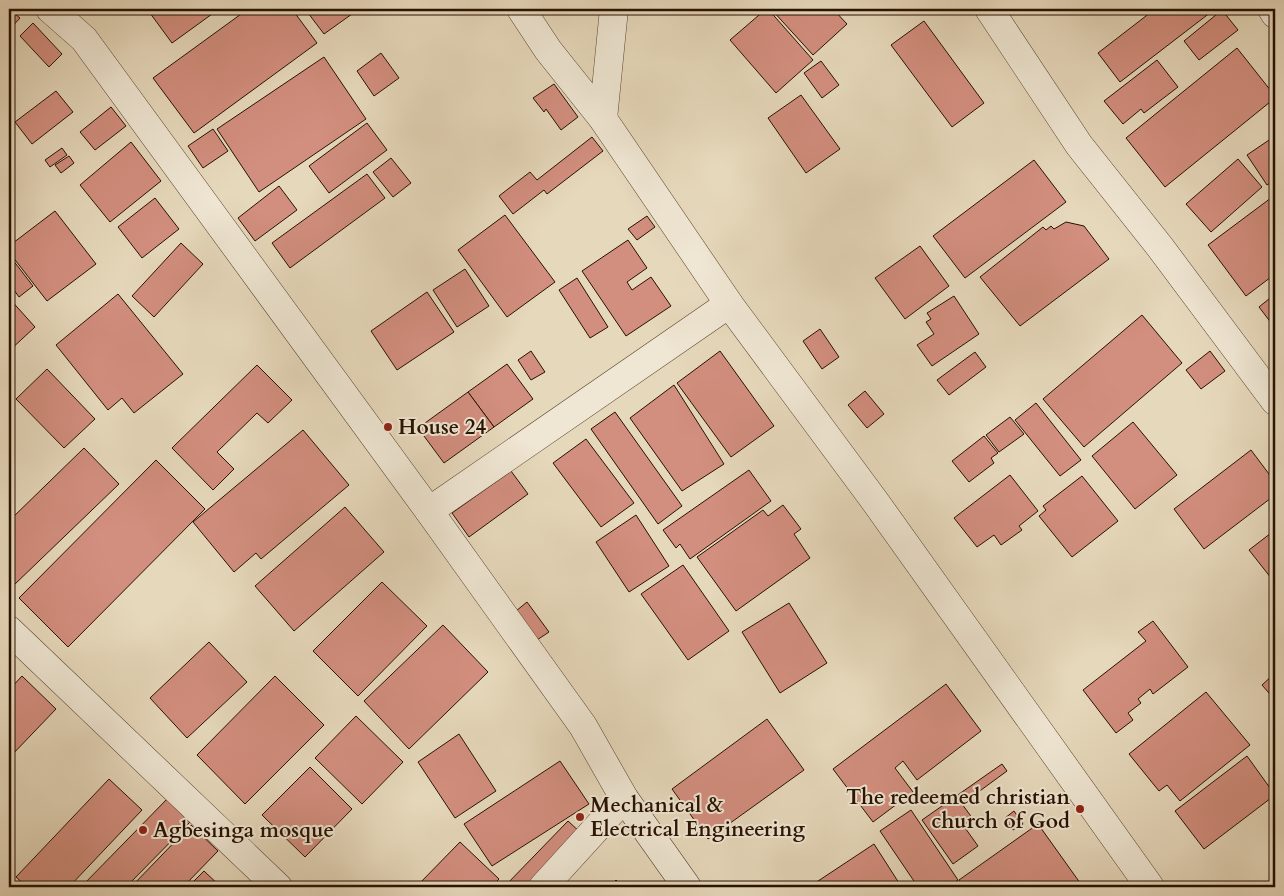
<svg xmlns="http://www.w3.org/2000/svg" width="1284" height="896" viewBox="0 0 1284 896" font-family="Cardo,serif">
<rect width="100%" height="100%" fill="#e6d8bb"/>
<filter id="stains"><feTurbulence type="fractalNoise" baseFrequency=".004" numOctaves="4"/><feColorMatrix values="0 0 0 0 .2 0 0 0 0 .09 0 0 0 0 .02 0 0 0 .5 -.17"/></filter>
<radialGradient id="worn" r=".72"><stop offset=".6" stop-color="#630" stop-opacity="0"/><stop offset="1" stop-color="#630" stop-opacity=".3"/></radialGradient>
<g fill="#d28e7e" stroke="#271102">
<polygon points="9,9 20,18 9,30"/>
<polygon points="147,9 219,9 172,43"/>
<polygon points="248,9 292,9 317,43 194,133 153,78"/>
<polygon points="305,9 359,9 324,34"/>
<polygon points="766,9 768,9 813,60 776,93 730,40"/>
<polygon points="773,9 833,9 847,24 813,55 772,10"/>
<polygon points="1155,9 1215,9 1120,82 1098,53"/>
<polygon points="1222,10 1238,30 1199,60 1184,41"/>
<polygon points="924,21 984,103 952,127 891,45"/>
<polygon points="33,23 62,54 49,67 20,36"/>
<polygon points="1237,48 1275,96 1275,98 1165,187 1126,138"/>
<polygon points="381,53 399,78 374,96 357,71"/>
<polygon points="324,57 366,119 259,192 217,129"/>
<polygon points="1157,60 1178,87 1144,113 1141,109 1123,124 1104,101"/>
<polygon points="821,61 839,85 822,98 804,73"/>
<polygon points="554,84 578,117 561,130 546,109 544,112 533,98"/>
<polygon points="56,91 73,112 32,144 15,122"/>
<polygon points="801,95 840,149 806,173 768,118"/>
<polygon points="111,107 126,126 95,150 80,132"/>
<polygon points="367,123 387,150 329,193 309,166"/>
<polygon points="213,129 228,151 203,168 188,146"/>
<polygon points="1275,136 1275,180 1267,185 1247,155"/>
<polygon points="592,137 603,151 547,194 544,190 513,214 499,196 530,172 537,180"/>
<polygon points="131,142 161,181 110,222 80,185"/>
<polygon points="62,148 67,155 50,167 45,160"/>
<polygon points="69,156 74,163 61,173 55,165"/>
<polygon points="391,158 411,183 393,197 373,172"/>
<polygon points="1238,159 1262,187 1211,232 1186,204"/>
<polygon points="1034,160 1066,202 965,278 933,236"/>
<polygon points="367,174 385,198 290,268 272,243"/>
<polygon points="279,186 297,210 255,241 238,218"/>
<polygon points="1275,195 1275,274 1246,296 1208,245"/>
<polygon points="155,198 179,229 142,258 118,227"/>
<polygon points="55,211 96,264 47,301 9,252 9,246"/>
<polygon points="505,215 555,282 507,317 458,250"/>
<polygon points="647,216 655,227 637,240 628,229"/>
<polygon points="1066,222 1084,226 1109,259 1020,326 980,277 1043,227 1046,230 1051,226 1054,229"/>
<polygon points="628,240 647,268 627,282 632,290 651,277 671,306 626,336 582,271"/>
<polygon points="181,243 203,264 154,317 132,296"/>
<polygon points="920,246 949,286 905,319 875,278"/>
<polygon points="9,255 33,286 19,297 9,283"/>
<polygon points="465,269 489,306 457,327 433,290"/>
<polygon points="577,278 608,327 590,338 559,290"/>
<polygon points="427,292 454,332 397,370 371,331"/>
<polygon points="118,294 183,374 134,413 122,398 108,410 56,345"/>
<polygon points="1275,294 1275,328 1259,307"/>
<polygon points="954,296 979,334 932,366 917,345 934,334 926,322 931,319 927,313"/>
<polygon points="9,298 35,327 9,351"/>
<polygon points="1142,315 1182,363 1084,447 1043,399"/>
<polygon points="820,329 839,357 822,369 803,341"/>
<polygon points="531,351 545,372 531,380 518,360"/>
<polygon points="720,351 774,426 731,457 677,383"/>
<polygon points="1210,351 1225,371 1201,389 1186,370"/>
<polygon points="975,352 986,367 949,395 937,380"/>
<polygon points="507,364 533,399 494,427 468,392"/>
<polygon points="257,365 292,400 268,423 257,413 217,452 234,469 213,490 172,448"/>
<polygon points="47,369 95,419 64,448 16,399"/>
<polygon points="674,385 724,464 682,491 630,418"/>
<polygon points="865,391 884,414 867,428 848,405"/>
<polygon points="468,392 494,427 444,463 418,428"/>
<polygon points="1036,403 1081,460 1060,476 1015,420"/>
<polygon points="615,412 682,506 658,524 591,429"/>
<polygon points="1010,417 1024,434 999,452 986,435"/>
<polygon points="1133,422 1177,475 1135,509 1092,456"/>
<polygon points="303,430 349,485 261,559 256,553 234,572 193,522"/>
<polygon points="984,436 998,453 991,458 994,463 969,482 952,461"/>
<polygon points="586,439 634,503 601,527 553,463"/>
<polygon points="84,448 119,484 13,586 9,581 9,521"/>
<polygon points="1251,450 1275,482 1275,495 1204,549 1174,509"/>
<polygon points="156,460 205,509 68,647 19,598"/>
<polygon points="749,470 771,501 690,559 680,544 676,548 663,530"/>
<polygon points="511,471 528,494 469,537 452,513"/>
<polygon points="1010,475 1038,511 1019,526 1022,530 1001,545 994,535 977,547 954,518"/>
<polygon points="1082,476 1118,521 1072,557 1039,516 1046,510 1043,506"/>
<polygon points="783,505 801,529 794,534 810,558 736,611 697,557 763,510 768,516"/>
<polygon points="345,507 384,552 294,631 255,586"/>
<polygon points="636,515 669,566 629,592 596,542"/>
<polygon points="1275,530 1275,583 1249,550"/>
<polygon points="683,565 729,631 688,660 641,594"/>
<polygon points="382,582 427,626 358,696 313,651"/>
<polygon points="527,602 549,632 537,640 516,611"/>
<polygon points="789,603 827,663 780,693 742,632"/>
<polygon points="1153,621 1188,667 1153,694 1150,689 1138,699 1141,703 1128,713 1133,720 1116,733 1083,690 1146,641 1138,632"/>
<polygon points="443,625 488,672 409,749 364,701"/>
<polygon points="209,642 247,682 187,738 150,698"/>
<polygon points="1275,673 1275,700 1262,685"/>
<polygon points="22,676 56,709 9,758 9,690"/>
<polygon points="275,676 324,725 245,804 197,755"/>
<polygon points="946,684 981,731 917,780 903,761 895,768 913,792 873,822 833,769"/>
<polygon points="1206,692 1250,745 1180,801 1167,785 1159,791 1129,754"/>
<polygon points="356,716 403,762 362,804 315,758"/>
<polygon points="767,719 804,770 708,839 672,789"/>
<polygon points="459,734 496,791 455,818 418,762"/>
<polygon points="1247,756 1275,795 1204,849 1175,811"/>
<polygon points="560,761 589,804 492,866 464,824"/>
<polygon points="1002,764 1007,771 962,804 973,819 963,825 978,846 953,864 922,820"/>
<polygon points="310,767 352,809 305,857 262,815"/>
<polygon points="109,779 142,810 69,887 27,887 16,877"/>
<polygon points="170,796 193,819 126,887 81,887"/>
<polygon points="911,810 958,880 946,887 918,887 880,831"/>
<polygon points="1014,811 1023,824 1013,830 1005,818"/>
<polygon points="568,821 581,833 528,887 507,887 505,886"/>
<polygon points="1038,824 1083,887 963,887 959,880"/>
<polygon points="191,825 218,851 183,887 131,887"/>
<polygon points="460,842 499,879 491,887 416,887"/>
<polygon points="874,844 899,883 893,887 809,887"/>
<polygon points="204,871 221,887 188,887"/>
<polygon points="616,880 623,887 609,887"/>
</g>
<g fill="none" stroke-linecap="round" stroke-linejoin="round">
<g stroke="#574330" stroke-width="29">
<g id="minor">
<polyline points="50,9 84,39 429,511 583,726 624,798 687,887"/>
<polyline points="521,9 548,50 603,119 729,304 874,500 1150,887"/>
<polyline points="989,9 1079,145 1160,247 1275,401"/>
<polyline points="1272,9 1275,14"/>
<polyline points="603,119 614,9"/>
<polyline points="429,511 729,304"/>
<polyline points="9,630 278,887"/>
</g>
</g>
<g stroke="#574330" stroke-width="29">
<polyline id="tertiary" points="543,887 624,798"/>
</g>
<use href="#minor" stroke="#efe6d3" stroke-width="28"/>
<use href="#tertiary" stroke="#efe6d3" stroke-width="28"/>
</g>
<g fill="#8f2418" stroke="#efe6d3" stroke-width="2">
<circle cx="388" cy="427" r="5"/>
<circle cx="1080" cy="809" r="5"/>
<circle cx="580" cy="817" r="5"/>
<circle cx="143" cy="830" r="5"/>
</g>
<g text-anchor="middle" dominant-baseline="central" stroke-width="4" stroke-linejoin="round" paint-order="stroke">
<g font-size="21" font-weight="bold" fill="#271102" stroke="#efe6d3" text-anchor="start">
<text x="398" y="427">House 24</text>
<text x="1070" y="797" text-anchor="end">The redeemed christian<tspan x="1070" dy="24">church of God</tspan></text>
<text x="590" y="805">Mechanical &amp;<tspan x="590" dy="24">Electrical Engineering</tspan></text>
<text x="153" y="830">Agbesinga mosque</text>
</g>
</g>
<rect width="1284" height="896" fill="none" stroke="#e6d8bb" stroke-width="30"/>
<rect x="10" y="10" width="1264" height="876" fill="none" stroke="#271102" stroke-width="2.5"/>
<rect x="15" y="15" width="1254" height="866" fill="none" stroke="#271102"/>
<rect width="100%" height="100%" filter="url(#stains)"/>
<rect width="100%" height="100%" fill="url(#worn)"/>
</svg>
